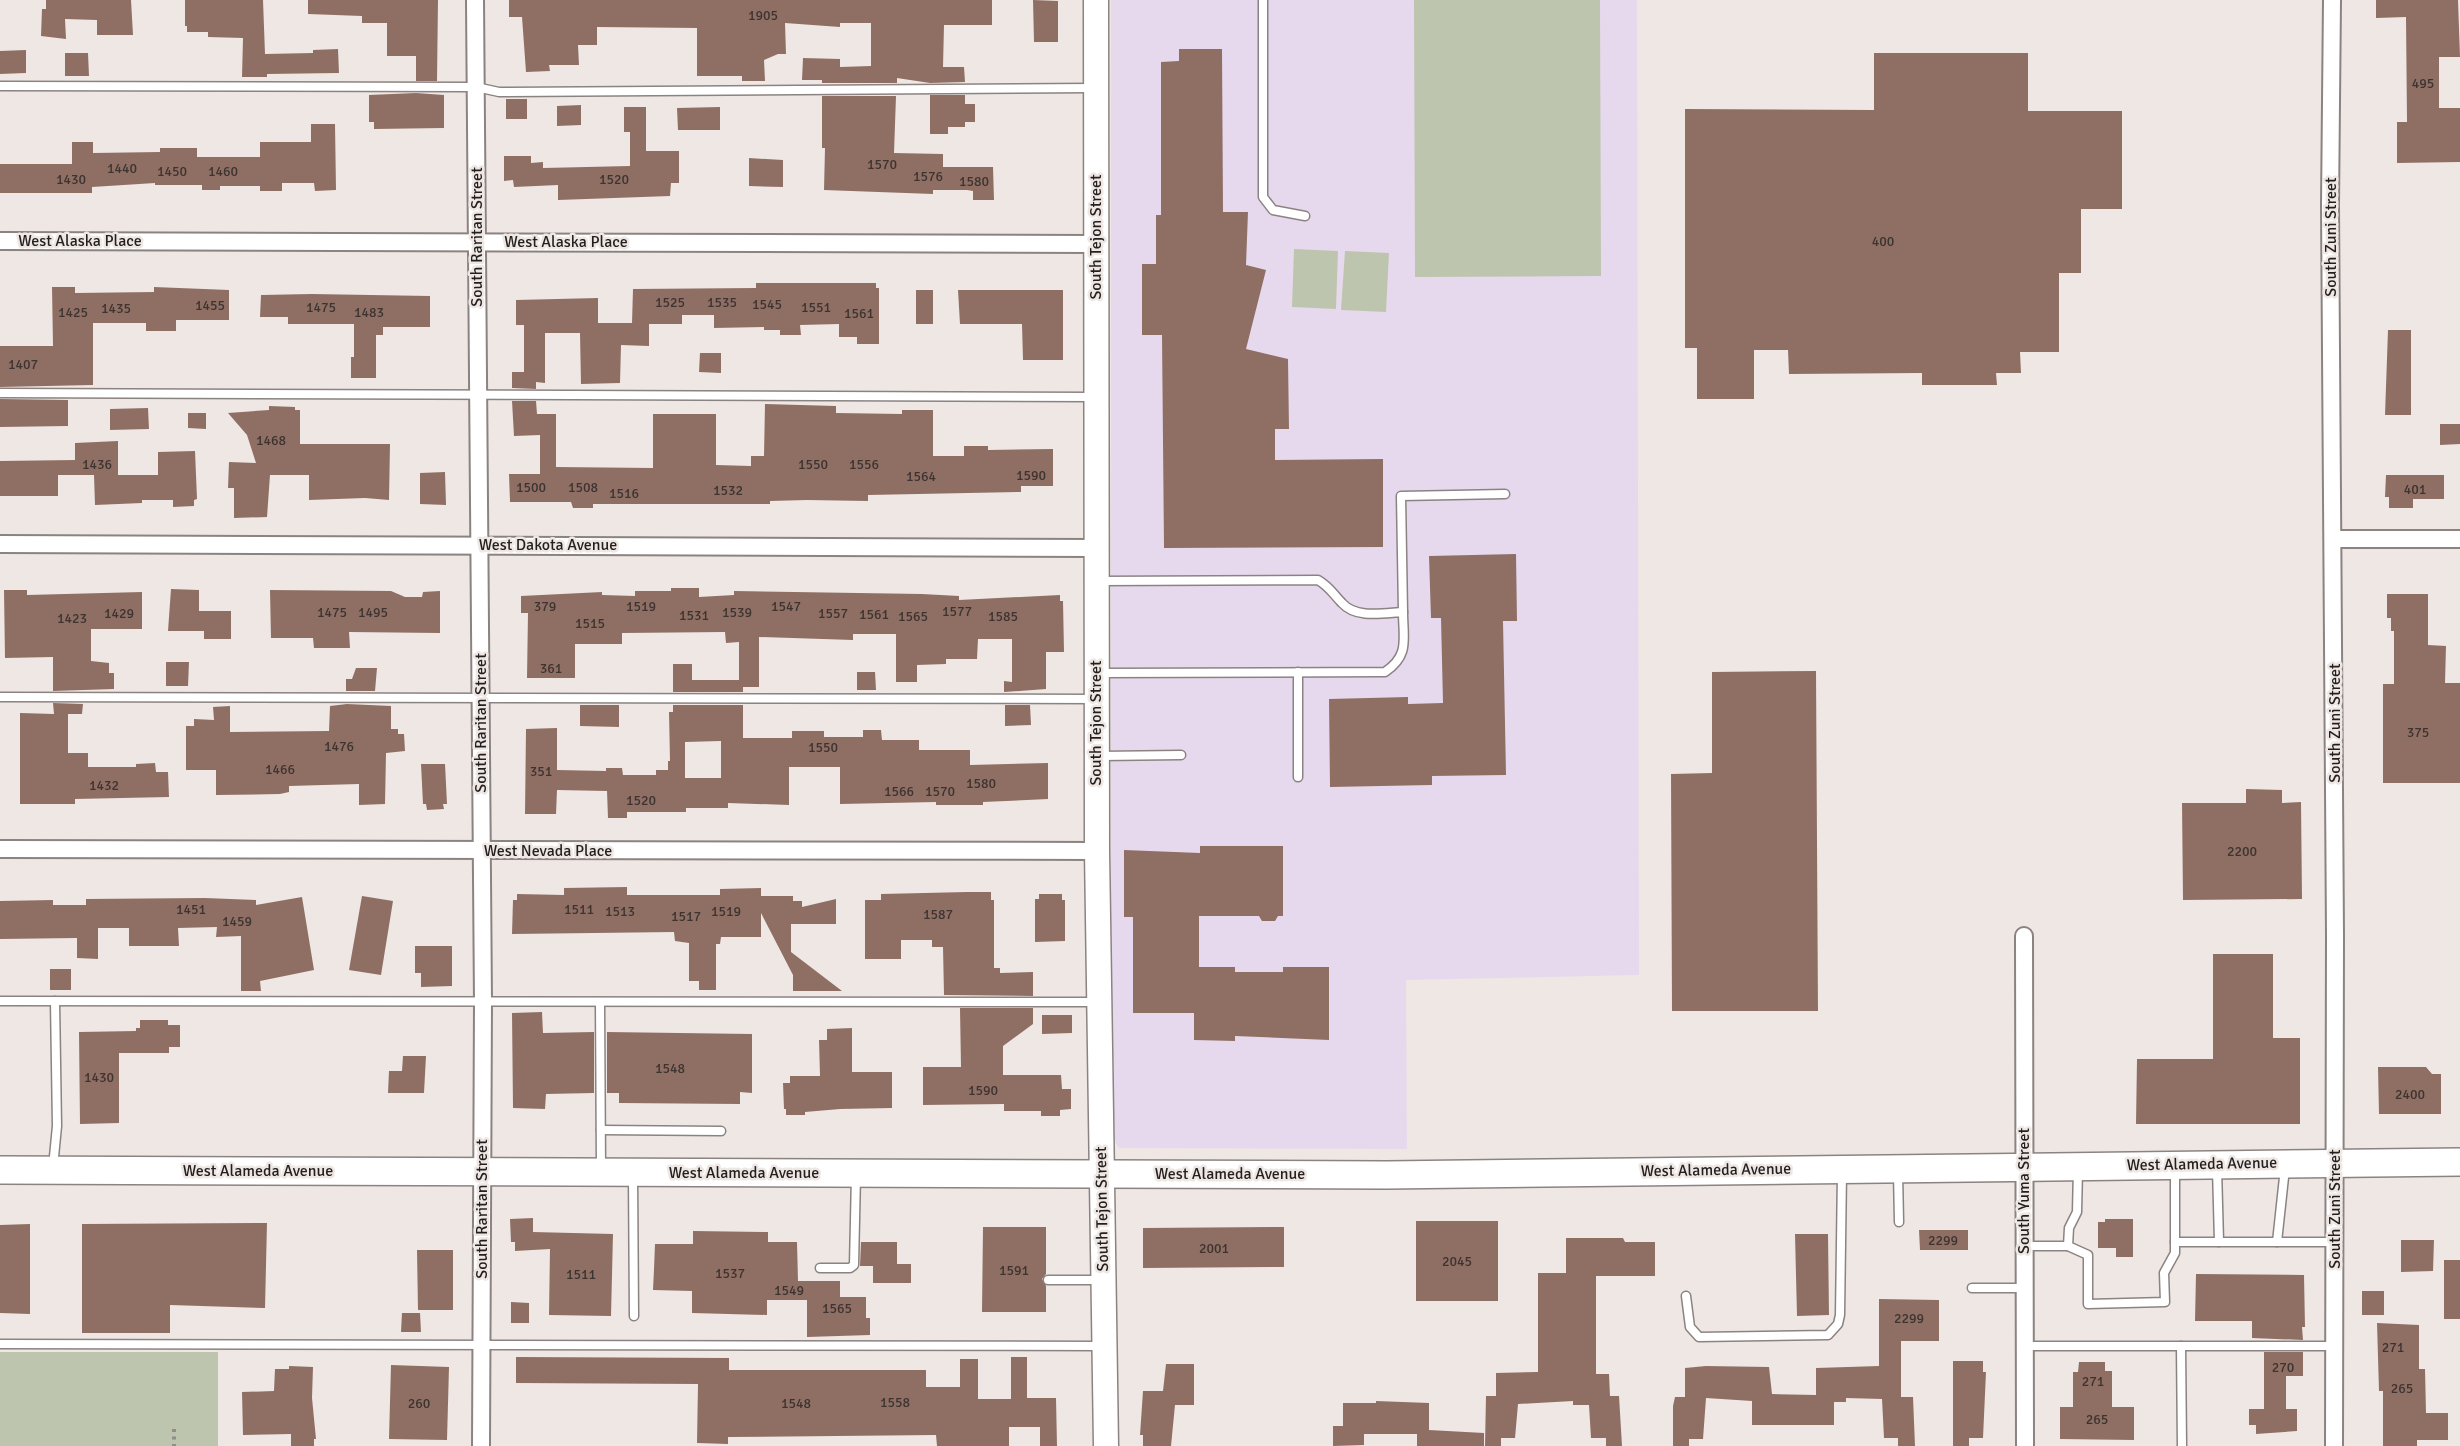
<svg xmlns="http://www.w3.org/2000/svg" width="2460" height="1446" viewBox="0 0 2460 1446" font-family="Signika,sans-serif">
<rect width="100%" height="100%" fill="#efe7e4"/>
<polygon fill="#e7d9ed" points="1111,0 1637,0 1639,975 1406,980 1407,1149 1119,1148 1115,1142 1111,1126"/>
<g fill="#bec5ae">
<polygon points="1414,0 1600,0 1601,276 1415,277"/>
<polygon points="1294,249 1338,251 1336,309 1292,307"/>
<polygon points="1345,251 1389,253 1386,312 1341,310"/>
<rect x="0" y="1352" width="218" height="94"/>
</g>
<g fill="#8f6f64" fill-rule="evenodd">
<polygon points="46,0 131,0 133,35 97,35 97,20 65,19 66,39 41,36 42,9 46,9"/>
<polygon points="185,0 263,0 265,54 313,53 313,50 338,49 339,73 267,74 267,77 242,77 243,38 208,37 208,32 187,32 187,26 185,26"/>
<polygon points="308,0 438,0 437,81 416,81 416,56 387,56 387,23 362,23 362,16 308,14"/>
<polygon points="509,0 992,0 992,25 944,25 943,67 964,67 965,82 930,83 897,78 897,83 822,83 822,80 802,80 803,58 840,59 840,67 871,66 871,23 840,23 840,27 785,23 786,54 778,54 764,60 765,81 742,81 742,76 697,76 697,28 597,27 597,45 578,45 579,65 549,65 550,71 526,72 522,17 509,17"/>
<polygon points="1033,0 1058,1 1058,42 1034,42"/>
<polygon points="2376,0 2458,0 2460,57 2439,57 2439,108 2460,108 2460,162 2397,163 2397,122 2407,122 2406,17 2376,18"/>
<polygon points="1179,49 1222,49 1223,212 1248,212 1246,265 1266,270 1246,349 1288,359 1289,429 1275,429 1275,460 1383,459 1383,547 1164,548 1162,335 1142,335 1142,264 1156,264 1156,215 1161,215 1161,62 1179,61"/>
<polygon points="26,50 26,73 0,74 0,51"/>
<polygon points="65,53 88,53 89,76 65,76"/>
<polygon points="1874,53 2028,53 2028,111 2122,111 2122,209 2081,209 2081,273 2059,273 2059,352 2020,352 2021,373 1996,373 1997,385 1922,385 1922,373 1789,374 1788,350 1754,350 1754,399 1697,399 1697,348 1685,348 1685,109 1874,110"/>
<polygon points="416,93 444,95 444,128 374,129 374,122 369,122 369,95"/>
<polygon points="930,95 965,95 965,104 975,104 975,122 965,122 965,127 948,127 948,134 930,134"/>
<polygon points="822,96 896,96 894,153 943,154 943,167 993,167 994,200 973,200 973,191 967,190 933,190 933,194 824,190 825,148 822,148"/>
<rect x="506" y="99" width="21" height="20"/>
<polygon points="581,105 581,125 557,126 557,106"/>
<polygon points="624,107 646,107 646,151 679,151 679,183 671,183 670,196 558,200 558,185 514,187 513,180 504,181 504,156 531,156 531,163 543,162 543,168 630,166 630,132 624,132"/>
<polygon points="720,107 720,130 678,130 677,108"/>
<polygon points="311,124 335,124 336,190 315,191 314,183 282,183 282,191 260,191 260,186 220,186 220,190 202,190 202,185 155,185 155,183 92,187 92,193 0,193 0,164 72,164 72,142 93,142 93,153 160,152 160,148 197,148 197,157 260,157 260,142 311,142"/>
<polygon points="749,158 783,160 783,187 749,186"/>
<polygon points="756,283 876,283 876,288 879,288 879,344 857,344 857,337 839,337 839,324 800,325 801,335 780,335 780,330 764,330 764,327 714,328 714,315 682,315 682,324 649,324 649,346 621,345 620,383 581,384 580,333 545,333 545,383 536,382 536,389 512,388 512,372 524,372 524,325 516,325 516,300 598,298 598,323 632,323 633,289 756,288"/>
<polygon points="52,287 75,287 75,293 154,292 154,287 229,290 229,320 176,320 176,331 146,331 146,323 93,323 93,385 0,387 0,346 53,346"/>
<rect x="916" y="290" width="17" height="34"/>
<polygon points="958,290 1063,290 1063,360 1023,360 1022,324 960,324"/>
<polygon points="312,294 430,296 430,327 383,327 383,335 376,335 376,378 351,378 351,357 354,357 354,324 288,324 288,317 260,317 261,295"/>
<polygon points="2388,330 2411,330 2411,415 2385,415"/>
<polygon points="700,353 721,353 721,373 699,372"/>
<polygon points="0,399 68,400 68,426 0,427"/>
<polygon points="512,401 536,401 537,414 556,414 556,467 653,468 653,414 716,414 716,465 751,466 751,456 764,456 765,404 836,406 836,413 902,414 902,410 933,410 933,456 964,456 964,446 988,446 988,450 1053,449 1053,486 1021,486 1021,492 868,495 868,501 807,500 770,501 770,504 593,504 593,508 573,508 571,502 510,502 509,474 540,474 540,435 514,436"/>
<polygon points="269,406 295,407 295,410 300,410 300,444 390,444 389,500 365,498 309,500 309,475 270,475 267,517 234,518 234,488 228,488 229,462 256,463 247,435 228,413 269,410"/>
<polygon points="148,408 149,429 110,430 110,409"/>
<polygon points="188,413 206,413 206,429 188,428"/>
<polygon points="2440,424 2460,424 2460,444 2440,445"/>
<polygon points="118,441 118,475 158,475 158,452 195,451 197,499 194,500 194,506 173,507 173,500 142,500 142,503 95,505 94,475 58,475 58,496 0,496 0,461 75,460 75,443"/>
<polygon points="445,472 446,505 420,504 420,473"/>
<polygon points="2386,475 2444,475 2444,499 2413,499 2413,508 2389,508 2389,497 2385,497"/>
<polygon points="1516,554 1517,621 1503,621 1506,775 1432,776 1432,785 1330,787 1329,699 1408,697 1408,704 1443,703 1441,618 1431,618 1429,556"/>
<polygon points="671,588 699,588 699,597 734,595 734,591 922,594 959,596 959,600 1060,595 1060,601 1063,601 1064,652 1046,652 1046,689 1004,692 1004,681 1012,682 1012,639 978,639 977,659 946,659 946,664 917,665 917,682 896,682 896,634 853,634 853,640 759,637 759,687 743,687 743,692 673,692 673,664 692,664 692,680 739,680 739,642 726,643 725,632 622,633 622,644 575,644 575,678 527,678 528,613 521,613 521,596 602,592 602,595 635,596 635,591 671,591"/>
<polygon points="171,589 199,590 199,611 231,611 231,639 204,639 204,631 168,631"/>
<polygon points="4,590 27,590 27,595 142,592 142,629 91,629 91,661 109,663 109,673 114,673 114,689 53,691 53,657 5,658"/>
<polygon points="270,590 391,591 405,597 422,597 423,592 440,591 440,633 349,632 350,648 314,648 313,638 271,638"/>
<polygon points="2387,594 2428,594 2428,645 2446,646 2445,683 2460,683 2460,783 2383,783 2383,684 2394,684 2394,631 2391,631 2391,618 2387,618"/>
<polygon points="166,662 189,662 188,686 166,686"/>
<polygon points="356,668 377,668 375,691 346,691 346,679 352,679"/>
<polygon points="1816,671 1818,1011 1672,1011 1671,774 1712,773 1712,672"/>
<polygon points="857,672 875,672 876,690 857,690"/>
<polygon points="53,703 83,704 82,714 68,714 68,753 88,753 88,767 136,767 136,764 155,763 156,772 168,772 169,797 75,799 75,804 20,804 20,713 54,714"/>
<polygon points="347,704 391,706 391,729 398,729 398,734 404,734 405,751 386,753 385,804 359,805 359,784 289,786 289,792 280,794 216,795 216,770 186,770 186,726 194,726 194,719 214,720 213,707 230,706 230,732 329,731 330,706"/>
<polygon points="580,705 619,705 619,727 580,726"/>
<path d="M 673,705 L 743,705 L 743,738 L 792,738 L 792,731 L 824,731 L 824,737 L 863,737 L 863,730 L 881,730 L 882,740 L 919,740 L 919,750 L 970,750 L 970,765 L 1048,763 L 1048,799 L 983,802 L 983,805 L 936,805 L 936,802 L 840,804 L 840,767 L 789,767 L 789,805 L 728,803 L 728,808 L 686,808 L 686,812 L 627,812 L 627,818 L 608,818 L 607,791 L 557,790 L 556,814 L 525,814 L 526,729 L 557,728 L 557,770 L 606,771 L 606,768 L 622,768 L 623,775 L 656,775 L 656,770 L 668,770 L 668,761 L 670,761 L 669,712 L 673,712 ZM 721,741 L 721,778 L 685,778 L 685,742 Z"/>
<polygon points="1005,705 1030,705 1031,725 1005,726"/>
<polygon points="421,764 445,764 447,804 443,804 444,809 427,810 426,804 423,804"/>
<polygon points="2246,789 2282,790 2282,803 2301,802 2302,899 2183,900 2182,803 2246,803"/>
<polygon points="1200,846 1283,846 1283,916 1278,916 1275,921 1262,921 1259,916 1199,916 1199,967 1235,967 1235,972 1283,972 1283,967 1329,967 1329,1040 1235,1036 1235,1041 1194,1040 1194,1013 1133,1013 1133,917 1124,917 1124,850 1200,853"/>
<polygon points="627,887 627,895 720,895 720,889 761,888 761,896 793,896 793,901 802,901 802,907 836,899 836,924 791,924 791,952 842,991 793,991 793,975 761,913 761,937 721,937 720,944 716,944 716,990 699,990 699,981 689,981 689,943 675,941 674,932 512,934 513,900 517,900 517,894 564,895 564,888"/>
<polygon points="967,892 991,892 991,900 994,900 994,968 1000,968 1000,973 1033,972 1033,996 944,995 943,947 932,947 932,940 901,940 901,959 865,959 865,900 881,900 881,894"/>
<polygon points="1039,894 1062,894 1062,900 1065,900 1065,941 1035,942 1035,899 1039,899"/>
<polygon points="362,896 393,901 381,975 349,970"/>
<polygon points="302,897 314,970 260,981 261,991 241,991 241,936 216,937 217,927 178,928 179,946 129,946 129,928 98,928 98,959 77,958 77,938 0,939 0,901 53,900 53,905 86,905 86,899 205,898 256,900 256,905"/>
<polygon points="415,946 452,946 452,986 421,987 421,973 415,973"/>
<polygon points="2213,954 2273,954 2273,1038 2300,1038 2300,1124 2136,1124 2137,1059 2213,1059"/>
<rect x="50" y="969" width="21" height="21"/>
<polygon points="960,1008 1033,1008 1033,1024 1003,1046 1003,1075 1061,1075 1062,1089 1071,1089 1071,1109 1060,1110 1060,1116 1041,1116 1041,1111 1004,1111 1004,1104 923,1105 923,1067 961,1067"/>
<polygon points="542,1012 543,1033 594,1032 594,1093 546,1094 545,1109 513,1108 512,1013"/>
<polygon points="1042,1015 1072,1015 1072,1033 1042,1034"/>
<polygon points="140,1020 168,1020 168,1025 180,1025 180,1047 169,1047 169,1053 119,1053 119,1123 80,1124 79,1032 136,1031 136,1028 140,1028"/>
<polygon points="852,1028 852,1072 892,1072 892,1108 840,1109 805,1112 805,1115 786,1115 786,1109 784,1109 783,1083 790,1083 790,1076 820,1076 819,1040 827,1040 827,1029"/>
<polygon points="607,1032 752,1034 752,1093 740,1092 740,1104 619,1103 619,1093 607,1093"/>
<polygon points="403,1056 426,1056 424,1093 388,1093 389,1071 402,1071"/>
<polygon points="2378,1067 2426,1067 2432,1074 2441,1074 2441,1114 2379,1114"/>
<polygon points="533,1218 533,1232 613,1234 611,1316 549,1315 550,1249 515,1251 515,1242 511,1242 510,1219"/>
<polygon points="2105,1219 2133,1219 2133,1257 2116,1257 2116,1248 2098,1248 2098,1222 2105,1222"/>
<rect x="1416" y="1221" width="82" height="80"/>
<polygon points="267,1223 265,1308 170,1305 170,1333 82,1333 82,1224"/>
<polygon points="30,1224 30,1314 0,1313 0,1225"/>
<polygon points="983,1227 1046,1227 1046,1274 1042,1279 1046,1286 1046,1312 982,1312"/>
<polygon points="1284,1227 1284,1267 1143,1268 1143,1228"/>
<polygon points="1919,1230 1968,1230 1968,1250 1920,1250"/>
<polygon points="693,1231 768,1232 768,1242 797,1242 798,1281 840,1281 840,1297 866,1297 866,1318 870,1318 870,1335 807,1337 807,1300 767,1300 767,1315 692,1313 692,1291 653,1290 654,1269 655,1244 693,1244"/>
<polygon points="1795,1234 1828,1234 1829,1315 1797,1316"/>
<polygon points="1566,1238 1623,1238 1625,1242 1655,1242 1655,1276 1596,1276 1596,1374 1609,1374 1610,1396 1619,1396 1622,1446 1606,1446 1606,1438 1591,1438 1589,1405 1573,1405 1573,1401 1518,1404 1515,1438 1501,1438 1501,1446 1485,1446 1486,1396 1496,1396 1496,1373 1538,1372 1538,1273 1566,1273"/>
<polygon points="2401,1240 2434,1240 2433,1271 2401,1272"/>
<polygon points="861,1242 897,1242 897,1264 911,1264 911,1283 873,1283 873,1266 860,1266"/>
<polygon points="417,1250 453,1250 453,1310 418,1310"/>
<rect x="2444" y="1260" width="16" height="59"/>
<polygon points="2196,1274 2304,1275 2305,1327 2302,1327 2303,1340 2252,1338 2252,1321 2195,1321"/>
<rect x="2362" y="1291" width="22" height="24"/>
<polygon points="1879,1299 1939,1300 1939,1341 1901,1341 1901,1397 1913,1397 1915,1446 1898,1446 1898,1438 1884,1438 1882,1399 1846,1398 1846,1402 1834,1402 1834,1425 1752,1425 1752,1401 1706,1398 1703,1439 1689,1439 1689,1446 1673,1446 1673,1406 1675,1397 1685,1397 1685,1368 1706,1366 1769,1367 1772,1394 1816,1395 1816,1368 1879,1366"/>
<polygon points="511,1302 529,1303 529,1323 511,1323"/>
<polygon points="402,1313 420,1313 421,1332 401,1332"/>
<polygon points="2377,1323 2419,1325 2419,1369 2425,1369 2426,1413 2448,1413 2448,1440 2417,1440 2417,1446 2383,1446 2383,1391 2379,1391"/>
<polygon points="2264,1352 2303,1352 2303,1376 2286,1376 2286,1409 2297,1409 2297,1431 2256,1434 2256,1425 2249,1425 2249,1409 2264,1409"/>
<polygon points="516,1357 729,1358 729,1370 926,1370 926,1387 960,1387 960,1359 978,1359 978,1399 1011,1399 1011,1357 1027,1357 1027,1398 1056,1398 1057,1446 1040,1446 1040,1427 1009,1427 1009,1446 937,1446 936,1435 728,1437 728,1444 697,1443 698,1384 516,1383"/>
<polygon points="1953,1361 1983,1361 1983,1372 1986,1372 1983,1438 1969,1438 1969,1446 1953,1446"/>
<polygon points="2079,1362 2105,1362 2105,1371 2112,1371 2112,1407 2134,1407 2134,1440 2060,1439 2060,1407 2073,1407 2073,1372 2078,1372"/>
<polygon points="1166,1364 1194,1364 1194,1405 1175,1405 1171,1446 1143,1446 1143,1435 1140,1435 1143,1391 1163,1391"/>
<polygon points="391,1365 449,1367 447,1440 389,1439"/>
<polygon points="289,1366 313,1367 312,1398 316,1439 314,1439 314,1446 291,1446 291,1434 243,1435 242,1392 274,1391 275,1369 289,1369"/>
<polygon points="1376,1401 1429,1403 1429,1430 1484,1433 1484,1446 1417,1446 1417,1434 1364,1434 1364,1445 1333,1446 1333,1426 1343,1426 1343,1403 1376,1403"/>
</g>
<g fill="none" stroke-linecap="round" stroke-linejoin="round">
<g stroke="#8b8381" stroke-width="11">
<g id="lane">
<polyline points="1263,0 1263,197 1273,210 1305,216"/>
<polyline points="0,86 476,87 499,92 1093,88"/>
<polyline points="0,393 1095,397"/>
<path d="M 1098,581 L 1318,580 C 1330,587 1333,594 1342,603 C 1356,619 1384,613 1403,612 C 1403,639 1410,655 1385,672 L 1100,673"/>
<polyline points="1403,612 1401,496 1505,494"/>
<polyline points="0,697 1096,699"/>
<polyline points="1100,756 1181,755"/>
<polyline points="1298,777 1298,672"/>
<polyline points="0,1001 1098,1002"/>
<polyline points="600,1002 601,1169"/>
<polyline points="601,1130 721,1131"/>
<polyline points="53,1167 57,1126 55,1001"/>
<polyline points="2217,1168 2219,1242"/>
<polyline points="1898,1172 1899,1222"/>
<polyline points="633,1176 634,1316"/>
<polyline points="2175,1242 2334,1242"/>
<polyline points="2277,1242 2285,1168"/>
<polyline points="2024,1246 2068,1246 2069,1228 2077,1212 2078,1169"/>
<polyline points="2068,1246 2088,1255 2088,1304 2165,1302 2164,1273 2175,1253 2175,1168"/>
<polyline points="820,1268 850,1268 854,1265 856,1175"/>
<polyline points="1048,1280 1103,1280"/>
<polyline points="1972,1288 2024,1288"/>
<polyline points="1686,1296 1690,1327 1699,1337 1828,1335 1838,1324 1840,1315 1842,1172"/>
<polyline points="0,1344 1102,1346"/>
<polyline points="2024,1346 2334,1346"/>
<polyline points="2181,1346 2182,1446"/>
</g>
</g>
<g stroke="#8b8381" stroke-width="20">
<g id="street">
<polyline points="475,0 483,1002 481,1446"/>
<polyline points="2332,0 2330,205 2335,936 2334,1446"/>
<polyline points="0,241 1096,244"/>
<polyline points="2334,539 2460,539"/>
<polyline points="0,544 1096,548"/>
<polyline points="0,849 1097,851"/>
<polyline points="2024,936 2025,1446"/>
</g>
</g>
<g stroke="#8b8381" stroke-width="27">
<polyline id="secondary" points="1096,0 1097,851 1106,1446"/>
</g>
<g stroke="#8b8381" stroke-width="30">
<polyline id="primary" points="0,1170 1387,1175 2460,1162"/>
</g>
<polyline stroke="#928c8a" stroke-width="4" stroke-dasharray="3 4.5" stroke-linecap="butt" points="174,1429 174,1446"/>
<use href="#lane" stroke="#fff" stroke-width="8"/>
<use href="#street" stroke="#fff" stroke-width="16"/>
<use href="#secondary" stroke="#fff" stroke-width="24"/>
<use href="#primary" stroke="#fff" stroke-width="27"/>
</g>
<g text-anchor="middle" dominant-baseline="central" stroke-width="5" stroke-linejoin="round" paint-order="stroke">
<g font-size="14" fill="#3d3330">
<text x="763" y="15">1905</text>
<text x="2423" y="83">495</text>
<text x="882" y="164">1570</text>
<text x="122" y="168">1440</text>
<text x="172" y="171">1450</text>
<text x="223" y="171">1460</text>
<text x="928" y="176">1576</text>
<text x="71" y="179">1430</text>
<text x="614" y="179">1520</text>
<text x="974" y="181">1580</text>
<text x="1883" y="241">400</text>
<text x="670" y="302">1525</text>
<text x="722" y="302">1535</text>
<text x="767" y="304">1545</text>
<text x="210" y="305">1455</text>
<text x="321" y="307">1475</text>
<text x="816" y="307">1551</text>
<text x="116" y="308">1435</text>
<text x="73" y="312">1425</text>
<text x="369" y="312">1483</text>
<text x="859" y="313">1561</text>
<text x="23" y="364">1407</text>
<text x="271" y="440">1468</text>
<text x="97" y="464">1436</text>
<text x="813" y="464">1550</text>
<text x="864" y="464">1556</text>
<text x="1031" y="475">1590</text>
<text x="921" y="476">1564</text>
<text x="531" y="487">1500</text>
<text x="583" y="487">1508</text>
<text x="2415" y="489">401</text>
<text x="728" y="490">1532</text>
<text x="624" y="493">1516</text>
<text x="545" y="606">379</text>
<text x="641" y="606">1519</text>
<text x="786" y="606">1547</text>
<text x="957" y="611">1577</text>
<text x="332" y="612">1475</text>
<text x="373" y="612">1495</text>
<text x="737" y="612">1539</text>
<text x="119" y="613">1429</text>
<text x="833" y="613">1557</text>
<text x="874" y="614">1561</text>
<text x="694" y="615">1531</text>
<text x="913" y="616">1565</text>
<text x="1003" y="616">1585</text>
<text x="72" y="618">1423</text>
<text x="590" y="623">1515</text>
<text x="551" y="668">361</text>
<text x="2418" y="732">375</text>
<text x="339" y="746">1476</text>
<text x="823" y="747">1550</text>
<text x="280" y="769">1466</text>
<text x="541" y="771">351</text>
<text x="981" y="783">1580</text>
<text x="104" y="785">1432</text>
<text x="899" y="791">1566</text>
<text x="940" y="791">1570</text>
<text x="641" y="800">1520</text>
<text x="2242" y="851">2200</text>
<text x="191" y="909">1451</text>
<text x="579" y="909">1511</text>
<text x="620" y="911">1513</text>
<text x="726" y="911">1519</text>
<text x="938" y="914">1587</text>
<text x="686" y="916">1517</text>
<text x="237" y="921">1459</text>
<text x="670" y="1068">1548</text>
<text x="99" y="1077">1430</text>
<text x="983" y="1090">1590</text>
<text x="2410" y="1094">2400</text>
<text x="1943" y="1240">2299</text>
<text x="1214" y="1248">2001</text>
<text x="1457" y="1261">2045</text>
<text x="1014" y="1270">1591</text>
<text x="730" y="1273">1537</text>
<text x="581" y="1274">1511</text>
<text x="789" y="1290">1549</text>
<text x="837" y="1308">1565</text>
<text x="1909" y="1318">2299</text>
<text x="2393" y="1347">271</text>
<text x="2283" y="1367">270</text>
<text x="2093" y="1381">271</text>
<text x="2402" y="1388">265</text>
<text x="895" y="1402">1558</text>
<text x="419" y="1403">260</text>
<text x="796" y="1403">1548</text>
<text x="2097" y="1419">265</text>
</g>
<g font-size="16" fill="#221f1e" stroke="#efe7e4">
<text transform="translate(477 237) rotate(-90)">South Raritan Street</text>
<text transform="translate(1096 237) rotate(-90)">South Tejon Street</text>
<text transform="translate(2331 237) rotate(-90)">South Zuni Street</text>
<text x="80" y="241">West Alaska Place</text>
<text x="566" y="242">West Alaska Place</text>
<text x="548" y="545">West Dakota Avenue</text>
<text transform="translate(481 723) rotate(-90)">South Raritan Street</text>
<text transform="translate(1096 723) rotate(-90)">South Tejon Street</text>
<text transform="translate(2335 723) rotate(-90)">South Zuni Street</text>
<text x="548" y="851">West Nevada Place</text>
<text transform="translate(2202 1164) rotate(-1)">West Alameda Avenue</text>
<text transform="translate(1716 1170) rotate(-1)">West Alameda Avenue</text>
<text x="258" y="1171">West Alameda Avenue</text>
<text x="744" y="1173">West Alameda Avenue</text>
<text x="1230" y="1174">West Alameda Avenue</text>
<text transform="translate(2024 1191) rotate(-90)">South Yuma Street</text>
<text transform="translate(482 1209) rotate(-90)">South Raritan Street</text>
<text transform="translate(1102 1209) rotate(-91)">South Tejon Street</text>
<text transform="translate(2335 1209) rotate(-90)">South Zuni Street</text>
</g>
</g>
</svg>
